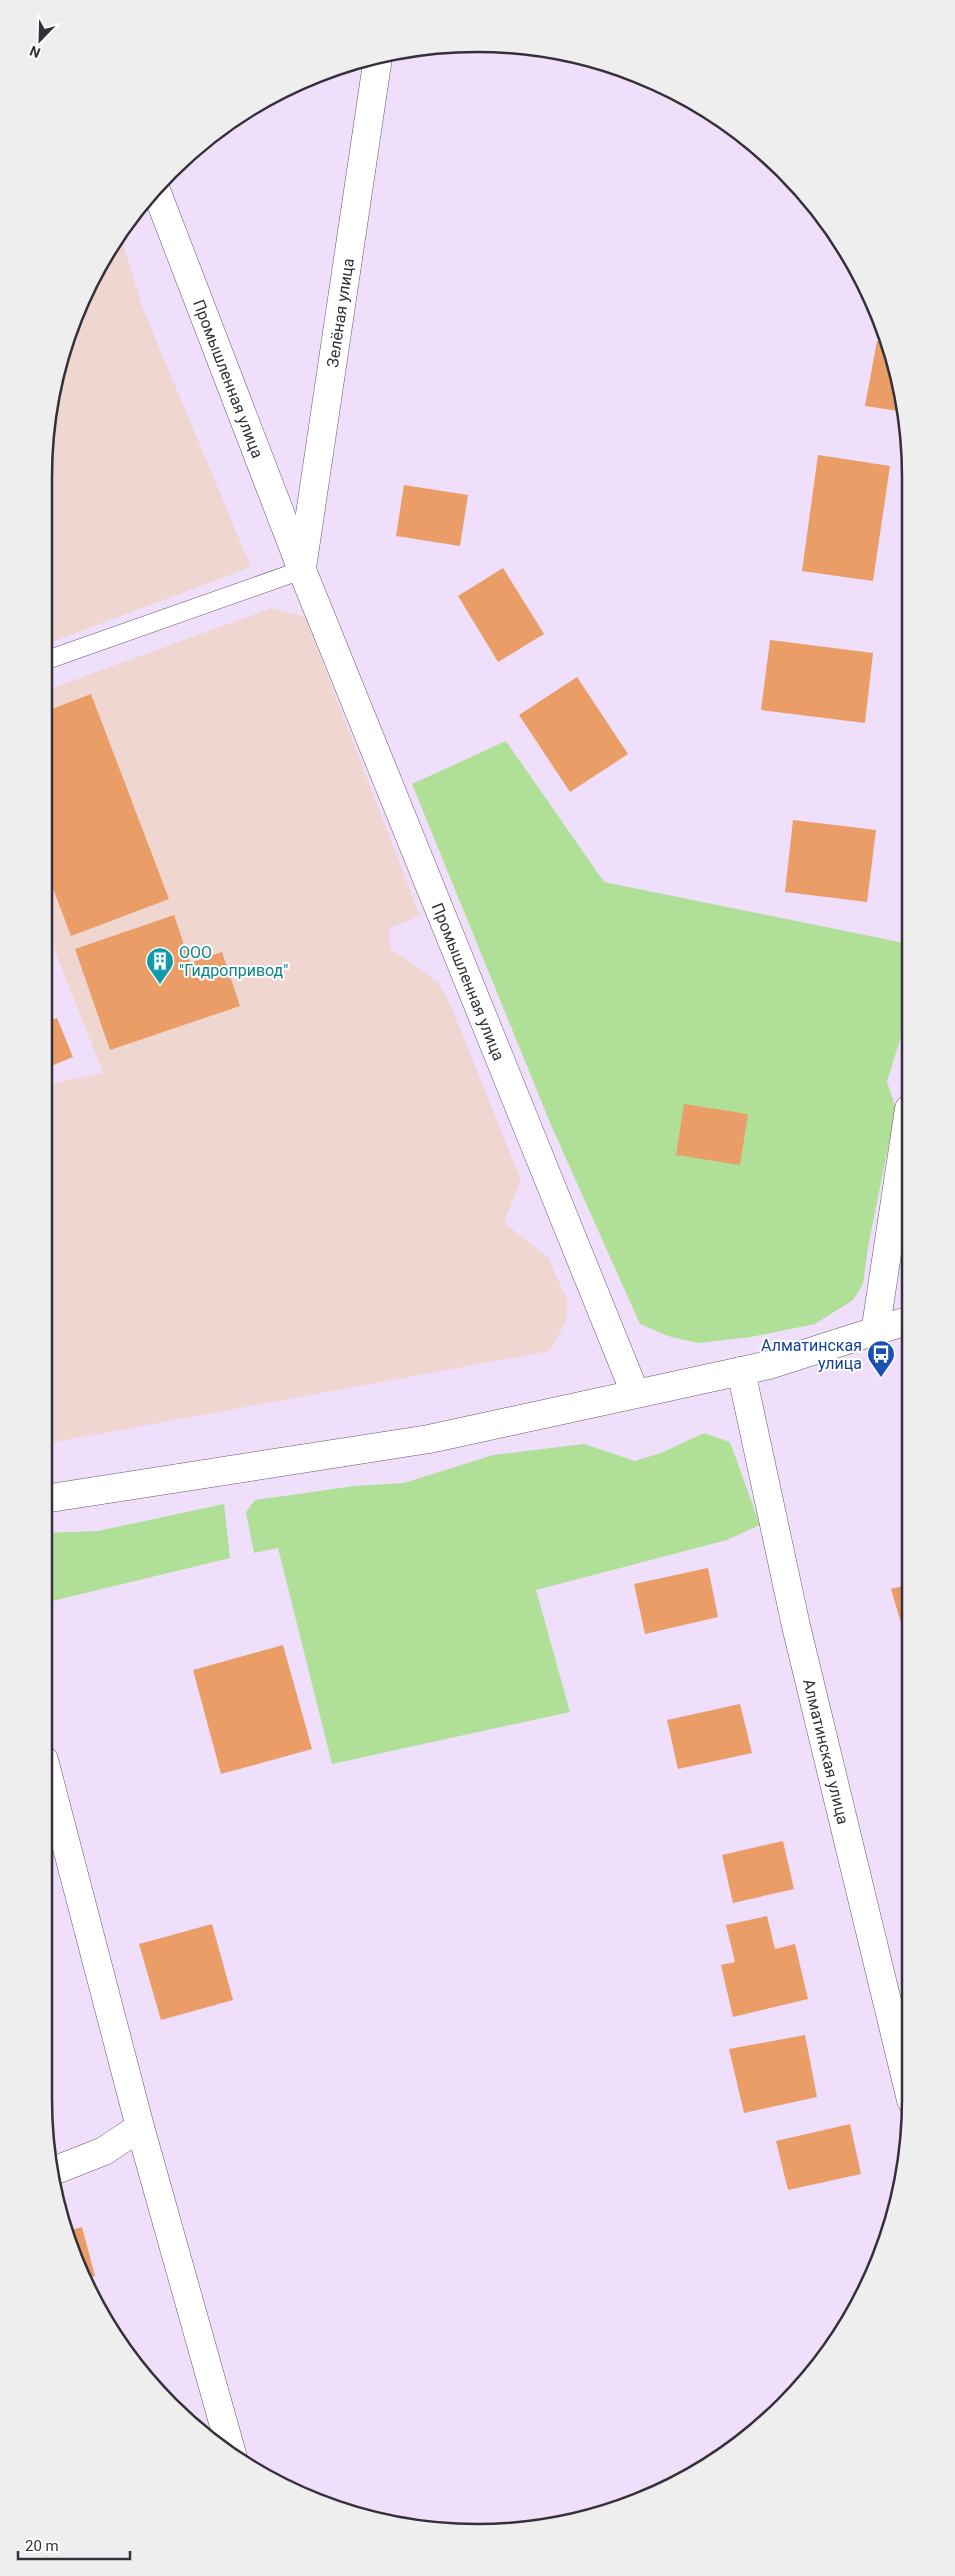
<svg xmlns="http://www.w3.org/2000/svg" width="955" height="2576" viewBox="0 0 955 2576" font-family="Roboto,sans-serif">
<rect width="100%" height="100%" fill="#efdffa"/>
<g fill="#f0d6d1">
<polygon points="120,234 143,309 251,567 44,645 44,478 58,366 88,286"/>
<polygon points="272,608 305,617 420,916 389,928 391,949 437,981 450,1004 521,1180 504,1223 548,1257 567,1300 566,1321 550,1351 44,1444 44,1085 103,1073 44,923 44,691"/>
</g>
<g fill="#b0e097">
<polygon points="506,741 604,882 909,944 909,1010 887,1082 896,1108 868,1247 863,1284 853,1300 815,1324 751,1337 698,1343 668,1336 640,1324 551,1125 412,784"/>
<polygon points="704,1433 730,1442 760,1525 727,1540 536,1590 570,1712 332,1764 278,1548 254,1553 246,1512 255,1500 355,1486 404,1483 493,1455 584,1444 635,1461 661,1453"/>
<polygon points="224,1504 230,1558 44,1603 44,1533 98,1531"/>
</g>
<g fill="#ea9d66">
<polygon points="877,341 884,342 905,412 865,406"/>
<polygon points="818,455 890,466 873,581 802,571"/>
<polygon points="404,485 468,495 460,546 396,536"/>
<polygon points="503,568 544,634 498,662 458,596"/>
<polygon points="770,640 873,653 865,723 761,710"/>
<polygon points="577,677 628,754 570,792 519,715"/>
<polygon points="91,694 169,899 71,936 44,865 44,712"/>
<polygon points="793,820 876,830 867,902 785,892"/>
<polygon points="174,915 190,963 222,952 240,1006 110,1050 75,949"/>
<polygon points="57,1018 73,1057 44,1069 44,1023"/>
<polygon points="684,1104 748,1114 740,1165 676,1155"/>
<polygon points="708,1568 718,1617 645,1634 634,1584"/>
<polygon points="910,1584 910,1654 891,1589"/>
<polygon points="283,1645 312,1749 221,1774 193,1670"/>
<polygon points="740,1704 752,1753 678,1769 667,1720"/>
<polygon points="783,1841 794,1889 733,1903 722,1855"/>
<polygon points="767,1916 775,1949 795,1944 808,1999 733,2017 721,1965 735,1962 726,1925"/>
<polygon points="212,1924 233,2000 161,2020 139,1944"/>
<polygon points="805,2035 817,2097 744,2113 729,2049"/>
<polygon points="850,2124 861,2174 788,2190 776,2141"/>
<polygon points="82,2227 95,2276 86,2279 77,2264 67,2231"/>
</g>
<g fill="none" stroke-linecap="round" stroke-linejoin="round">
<g stroke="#66586e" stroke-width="19">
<polyline id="service" points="44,661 302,570"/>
</g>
<g stroke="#66586e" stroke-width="29">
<g id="minor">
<path id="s1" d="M 156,190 L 302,570 L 635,1393"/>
<path id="s2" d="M 302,568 L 378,57"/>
<polyline points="875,1333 909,1109"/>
<path id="s3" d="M 741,1371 L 796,1626 L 911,2100"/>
<polyline points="44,1760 140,2127 232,2454"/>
<polyline points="51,2172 104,2151 140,2127"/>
</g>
</g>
<g stroke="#66586e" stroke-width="29">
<polyline id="tertiary" points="44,1499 429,1439 769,1365 910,1320"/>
</g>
<use href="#service" stroke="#fff" stroke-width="18"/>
<use href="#minor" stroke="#fff" stroke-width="28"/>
<use href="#tertiary" stroke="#fff" stroke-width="28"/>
</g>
<defs>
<g id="building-pin" transform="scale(1.4375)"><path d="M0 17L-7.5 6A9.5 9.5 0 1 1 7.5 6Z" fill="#0f9aa8" stroke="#fff"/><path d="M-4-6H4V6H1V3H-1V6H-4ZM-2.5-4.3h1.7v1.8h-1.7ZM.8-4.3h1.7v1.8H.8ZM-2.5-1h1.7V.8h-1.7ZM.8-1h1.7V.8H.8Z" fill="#fff"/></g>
<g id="bus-pin" transform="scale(1.4375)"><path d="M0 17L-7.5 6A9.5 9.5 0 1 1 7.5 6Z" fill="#1a4fb4" stroke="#fff"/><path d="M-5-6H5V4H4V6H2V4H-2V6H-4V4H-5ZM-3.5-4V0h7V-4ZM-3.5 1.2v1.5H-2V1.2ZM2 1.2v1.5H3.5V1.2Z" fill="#fff"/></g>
</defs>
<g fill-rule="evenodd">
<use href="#building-pin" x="160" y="961"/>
<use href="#bus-pin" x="881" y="1354"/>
</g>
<g text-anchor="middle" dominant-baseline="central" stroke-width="4" stroke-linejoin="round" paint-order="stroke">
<g font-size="16" fill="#36303a" stroke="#fff">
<text stroke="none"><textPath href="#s2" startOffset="258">Зелёная улица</textPath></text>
<text stroke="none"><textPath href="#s1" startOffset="202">Промышленная улица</textPath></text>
<text stroke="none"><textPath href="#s1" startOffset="851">Промышленная улица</textPath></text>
<text stroke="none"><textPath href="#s3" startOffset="390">Алматинская улица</textPath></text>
</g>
<g font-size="16" fill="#0d838f" stroke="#fff" text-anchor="start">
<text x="179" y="952">ООО<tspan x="179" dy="18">"Гидропривод"</tspan></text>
</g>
<g font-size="16" fill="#164399" stroke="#fff" text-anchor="end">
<text x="862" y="1345">Алматинская<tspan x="862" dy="18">улица</tspan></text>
</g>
</g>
<path d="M0 0H955V2576H0ZM477 52H477A425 425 0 0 1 902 477V2099A425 425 0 0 1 477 2524H477A425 425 0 0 1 52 2099V477A425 425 0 0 1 477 52Z" fill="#efeeef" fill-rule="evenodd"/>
<path fill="none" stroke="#36303a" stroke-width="2.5" d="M477 52H477A425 425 0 0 1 902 477V2099A425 425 0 0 1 477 2524H477A425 425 0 0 1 52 2099V477A425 425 0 0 1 477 52Z"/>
<g transform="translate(40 40) rotate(203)" stroke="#ffffff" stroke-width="4" paint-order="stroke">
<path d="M0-4L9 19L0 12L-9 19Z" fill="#36303a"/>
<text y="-8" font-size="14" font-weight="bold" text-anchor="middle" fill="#36303a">N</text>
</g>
<path d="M18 2551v8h112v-8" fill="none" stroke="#36303a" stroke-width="2.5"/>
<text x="25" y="2551" font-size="15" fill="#36303a" stroke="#ffffff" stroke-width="4" paint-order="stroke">20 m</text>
</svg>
